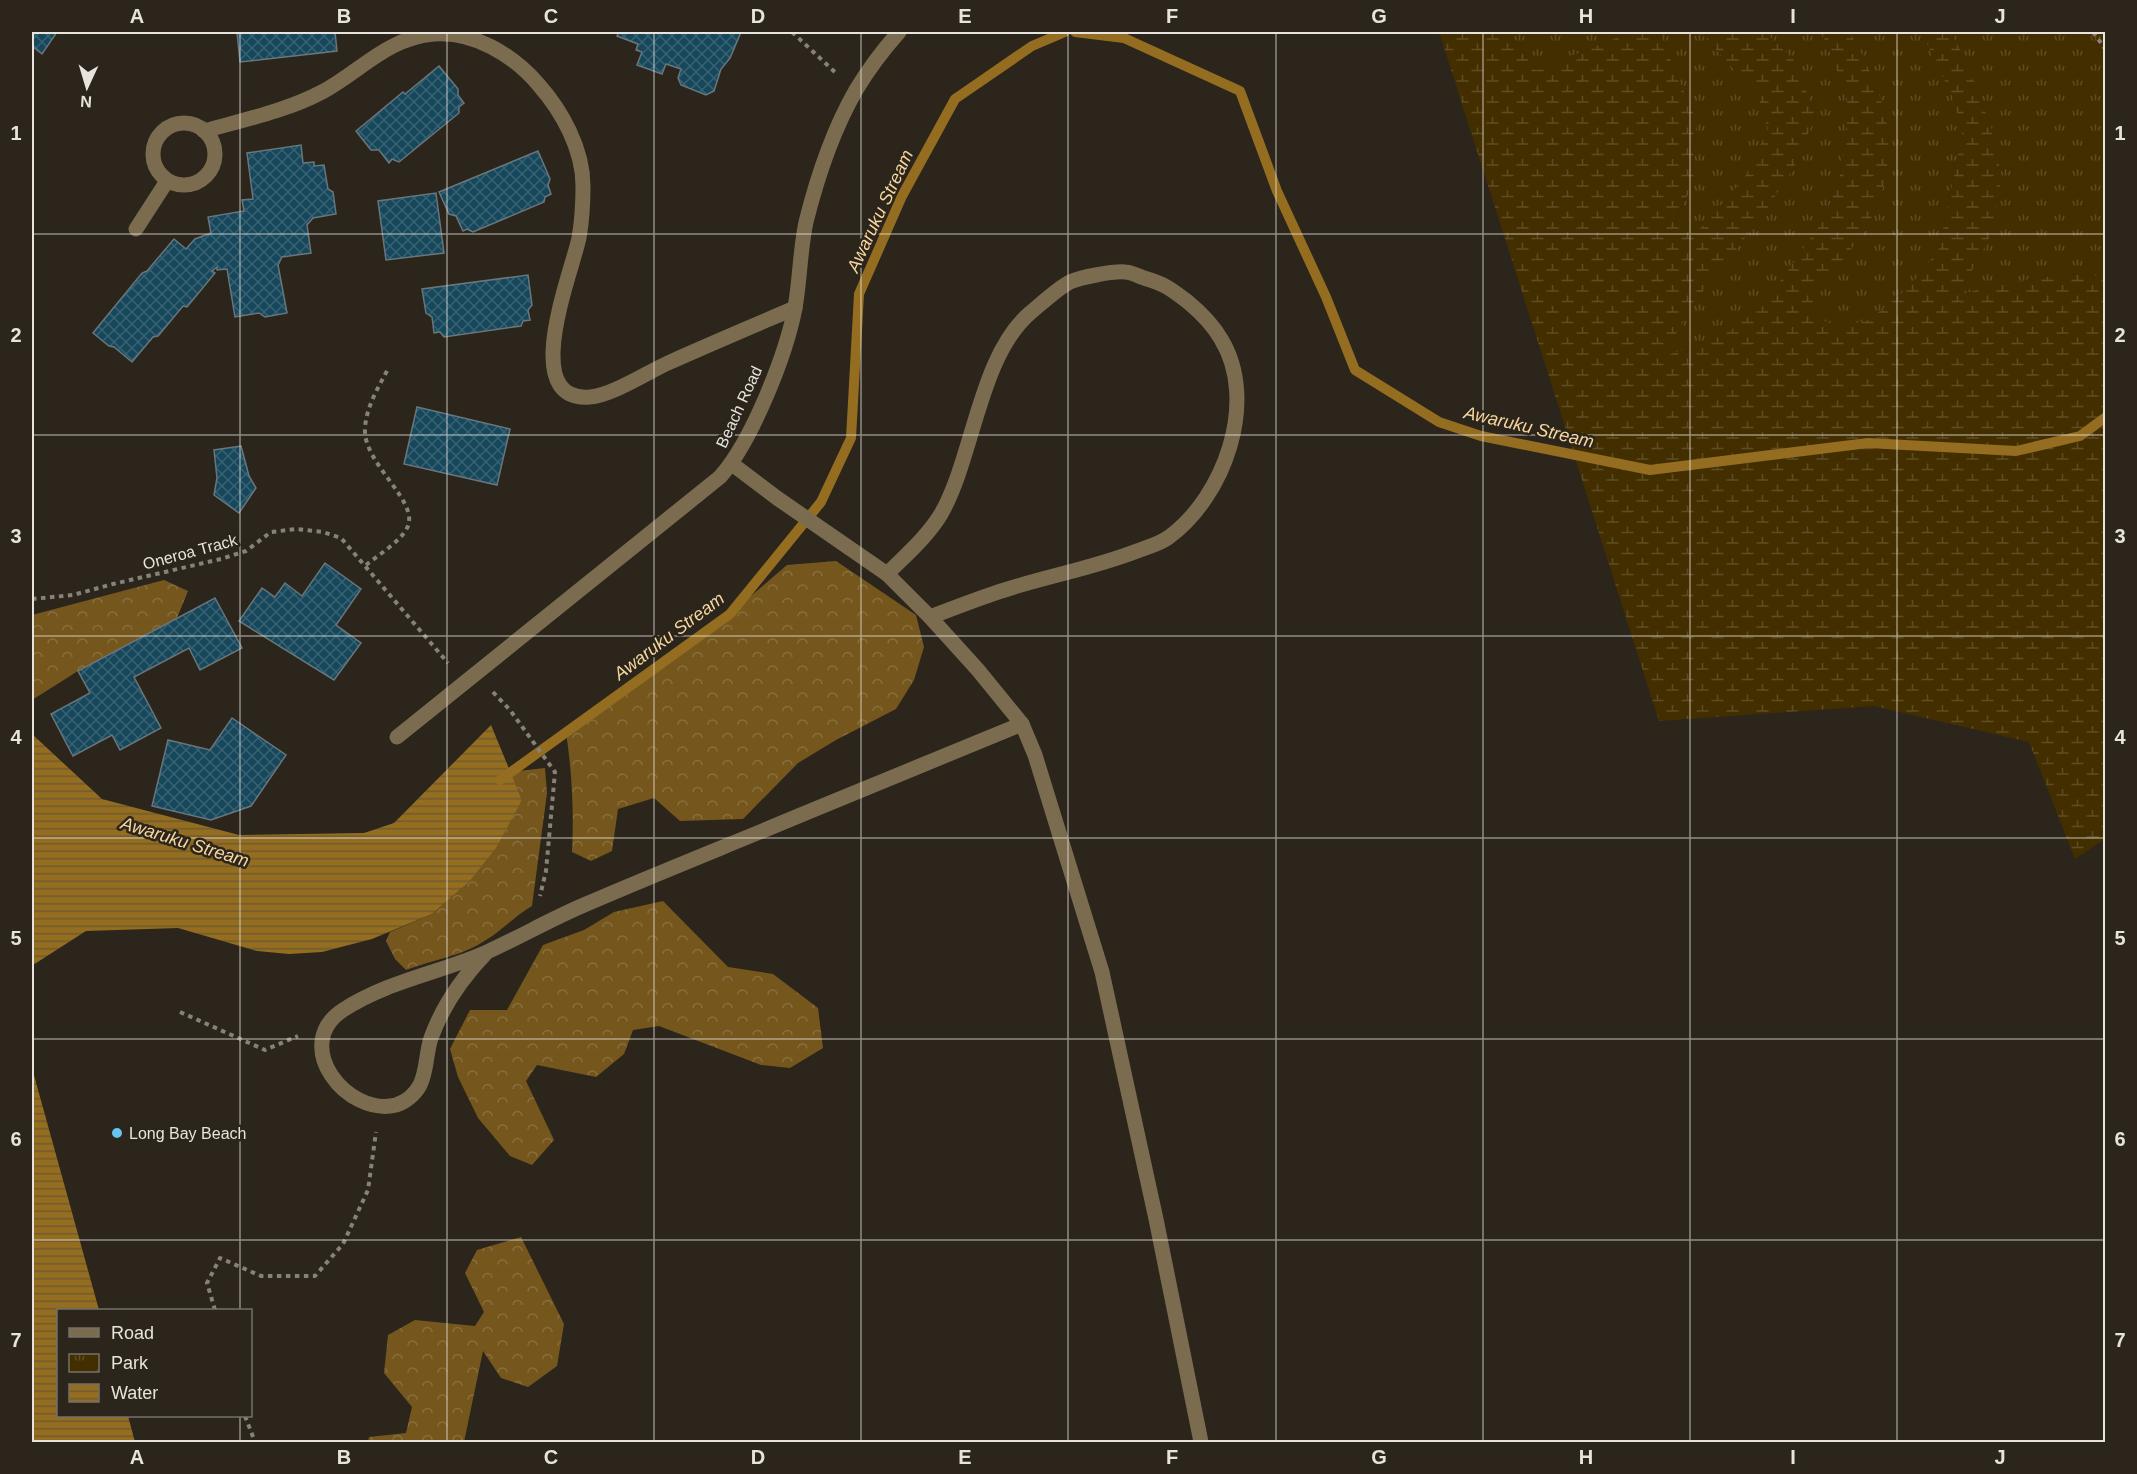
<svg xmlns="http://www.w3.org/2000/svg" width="2137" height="1474" viewBox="0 0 2137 1474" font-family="Helvetica,sans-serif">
<defs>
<pattern id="forest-crowns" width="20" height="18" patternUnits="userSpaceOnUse" patternTransform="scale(1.5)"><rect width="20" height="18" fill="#75571e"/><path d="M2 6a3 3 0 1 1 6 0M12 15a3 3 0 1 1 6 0" fill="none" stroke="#896f3e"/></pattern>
<pattern id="wetland-marsh" width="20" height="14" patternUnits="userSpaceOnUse" patternTransform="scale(1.5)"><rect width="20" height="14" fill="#432e00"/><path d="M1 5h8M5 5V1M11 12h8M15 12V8" fill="none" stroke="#5e4c25"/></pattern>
<pattern id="park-tufts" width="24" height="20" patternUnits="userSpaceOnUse" patternTransform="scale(1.5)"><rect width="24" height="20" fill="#432e00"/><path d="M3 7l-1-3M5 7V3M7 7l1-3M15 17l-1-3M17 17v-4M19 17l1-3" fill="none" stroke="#5e4c25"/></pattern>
<pattern id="water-rules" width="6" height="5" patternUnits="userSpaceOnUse" patternTransform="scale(1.5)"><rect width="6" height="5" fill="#946d20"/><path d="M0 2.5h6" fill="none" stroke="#705b2f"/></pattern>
<pattern id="building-cross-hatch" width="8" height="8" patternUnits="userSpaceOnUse" patternTransform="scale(1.5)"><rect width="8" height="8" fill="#16475b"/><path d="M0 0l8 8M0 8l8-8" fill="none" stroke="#386172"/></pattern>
</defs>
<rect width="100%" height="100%" fill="#2b251b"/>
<g fill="url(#forest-crowns)">
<path d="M 836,561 L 916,615 L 924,647 L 914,680 L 896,709 L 836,740 L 798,763 L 743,819 L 680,821 L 654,798 L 618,809 L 612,851 L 591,861 L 572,852 C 574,811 572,773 566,732 L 730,614 L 787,565 Z"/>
<polygon points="164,580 188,591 177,618 78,671 32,700 32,615"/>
<path d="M 545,768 L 547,793 L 532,906 C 515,916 502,930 486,940 C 463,956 432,960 406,970 L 395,959 L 386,941 L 390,932 L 432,914 L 468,883 L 522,800 L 510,772 Z"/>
<polygon points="663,901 728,967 773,974 818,1008 823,1048 790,1068 761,1065 659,1026 633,1030 624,1054 596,1077 537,1065 526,1081 554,1140 532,1165 510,1156 478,1118 458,1077 450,1049 470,1010 507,1010 543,945 584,930 614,912"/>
<polygon points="521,1237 564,1324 557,1366 528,1387 501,1378 483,1351 464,1442 368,1442 369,1437 406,1433 412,1407 384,1373 388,1335 415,1320 475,1326 484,1312 465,1273 477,1250"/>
</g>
<path fill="url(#wetland-marsh)" d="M 1439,32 L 1506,32 L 1537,70 L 1630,32 L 1659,32 L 1696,119 L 1694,184 L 1673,223 L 1758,96 L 1700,32 L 1765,32 L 1797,63 L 1815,116 L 1799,159 L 1762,217 L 1707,286 L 1662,357 L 1823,221 L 1839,180 L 1847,130 L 1847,99 L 1826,42 L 1819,32 L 1850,32 C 1866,61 1884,97 1888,130 C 1892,167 1881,209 1859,239 C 1845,259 1827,277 1812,296 L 1939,249 L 1962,135 L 1953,98 L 1921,32 L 1950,32 L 1962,52 L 1991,126 L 2002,178 L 1993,231 L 1960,294 L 1994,285 L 2063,274 L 2105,276 L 2105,839 L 2075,859 L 2029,742 L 1874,706 L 1659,721 Z"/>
<g fill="url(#park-tufts)">
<polygon points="1506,32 1630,32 1537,70"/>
<polygon points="1659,32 1700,32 1758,96 1768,129 1745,177 1695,235 1673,224 1694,184 1696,119"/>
<polygon points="1765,32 1819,32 1826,42 1847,98 1847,130 1839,180 1823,221 1762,307 1730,331 1661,358 1707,285 1762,217 1799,159 1815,116 1797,63"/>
<path d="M 1850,32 L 1921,32 L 1953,98 L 1962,135 L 1939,249 L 1910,286 L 1869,320 L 1840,327 L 1819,319 L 1811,296 C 1827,277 1845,259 1859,239 C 1881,209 1892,168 1888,130 C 1884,97 1866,61 1850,32 Z"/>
<polygon points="1950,32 2105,32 2105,276 2063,274 1994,285 1959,295 1993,231 2002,178 1991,126 1962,52"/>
</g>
<g fill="url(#water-rules)">
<polygon points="491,725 522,800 496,848 468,883 432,914 372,939 322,952 289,954 257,951 178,928 86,931 33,965 32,972 32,734 102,799 239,835 364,833 394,823"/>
<polygon points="32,1068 99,1310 58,1310 58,1416 128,1416 135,1442 32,1442"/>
</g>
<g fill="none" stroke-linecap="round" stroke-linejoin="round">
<g stroke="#946d20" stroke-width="10">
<polyline points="1075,32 1124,38 1240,91 1277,191 1326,297 1355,370 1439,422 1481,436 1650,470 1868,443 2016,451 2080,436 2106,417"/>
<polyline points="500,780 730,614 821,502 851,438 859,294 902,196 955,99 1032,46 1065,32"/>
</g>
</g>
<g fill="url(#building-cross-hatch)" stroke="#68767d" stroke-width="1.5">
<polygon points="32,32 57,32 42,54 32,46"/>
<polygon points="237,32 335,32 337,51 240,62"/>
<polygon points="619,32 741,32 730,58 721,69 714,91 706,95 681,85 678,78 681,69 666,64 662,74 637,65 642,52 636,50 638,44 617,36"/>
<polygon points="439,66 458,89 458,95 464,103 459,107 459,113 399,162 392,159 389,163 379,150 371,150 356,131 403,92 405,94"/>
<polygon points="301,145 303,163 314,162 314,166 324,165 328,189 333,192 336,214 313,218 307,225 311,253 282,257 278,265 287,313 265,317 259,313 235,317 227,269 217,270 217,267 212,271 215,273 187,307 183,306 158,336 153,337 132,362 114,347 109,346 93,333 142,273 147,271 174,239 186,249 195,239 211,233 208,217 244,211 242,200 253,199 247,153"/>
<polygon points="538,151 550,179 548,185 551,194 545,197 544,202 473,232 467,229 463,231 456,216 449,214 439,192"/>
<polygon points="436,193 444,253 386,260 378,201"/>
<polygon points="528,275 532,305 528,310 530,320 523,321 521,326 444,337 440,332 434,333 432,317 426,313 422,289"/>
<polygon points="417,407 510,429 497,485 404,464"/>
<polygon points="241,446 249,476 256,488 239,513 214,495 217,478 214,450"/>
<polygon points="325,563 361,589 336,625 361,643 334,680 239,621 262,588 275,597 285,583 302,596"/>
<polygon points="215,598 242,648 200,670 189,648 134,677 161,728 120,750 112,735 73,756 51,714 90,693 78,671"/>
<polygon points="232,718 286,755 251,806 211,820 152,806 168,740 210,750"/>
</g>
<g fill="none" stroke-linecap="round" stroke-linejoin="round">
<g stroke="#868279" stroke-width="4" stroke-dasharray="4.5 4.5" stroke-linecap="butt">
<polyline points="792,32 837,74"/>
<polyline points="2093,32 2106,50"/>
<path d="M 366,565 C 377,556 401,541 407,528 C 421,502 363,464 365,429 C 366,407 378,388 388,369"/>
<polyline points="32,599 73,595 113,584 221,559 246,551 271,532 297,529 323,532 341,538 448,663"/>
<polyline points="493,692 510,710 555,772 546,871 540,896"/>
<polyline points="180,1012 265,1050 298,1036"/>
<polyline points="215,1310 207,1283 220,1258 261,1276 315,1276 343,1244 368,1190 376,1132"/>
<polyline points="245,1416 255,1442"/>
</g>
<g stroke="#7c6c4f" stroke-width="15">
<circle cx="184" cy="154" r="31"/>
<path d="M 204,131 C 243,120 286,111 322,92 C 361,71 387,38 434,34 C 474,31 513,55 538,84 C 562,111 583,149 583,186 C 583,203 582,221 579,238 C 572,272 518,403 590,397 C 611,396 648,372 668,363 C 710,344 753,326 795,308"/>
<polyline points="136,229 167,181"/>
<polyline points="732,464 777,498 887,574 930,617 978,670 1022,724 1035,755 1102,972 1156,1219 1201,1442"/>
<path d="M 887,574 C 906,555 927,537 941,514 C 974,456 979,357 1030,313 C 1041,304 1058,288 1070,282 C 1081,277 1113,271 1125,272 C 1131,272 1138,276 1144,278 C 1165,284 1171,289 1188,302 C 1200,312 1213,325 1221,339 C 1259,401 1224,497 1169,537 C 1160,544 1147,547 1137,551 C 1096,567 1053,575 1011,588 C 984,596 957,607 930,617"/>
<path d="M 397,737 L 720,477 C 752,441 786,355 795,308 C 800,280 800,250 806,222 C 817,178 833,130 856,90 C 868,70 883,50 899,32"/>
<path d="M 486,953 C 462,978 443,1005 431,1038 C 426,1053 427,1071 420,1085 C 415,1094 406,1102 396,1105 C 347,1117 290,1045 343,1010 C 387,981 440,973 487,952 C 520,937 551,919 584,905 C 658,873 734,843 808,812 C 879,783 951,753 1022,724"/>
</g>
</g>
<path fill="none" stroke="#e7e4dd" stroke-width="1.5" stroke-opacity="0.55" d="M 240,32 L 240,1310M 447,32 L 447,1442M 654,32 L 654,1442M 861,32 L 861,1442M 1068,32 L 1068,1442M 1276,32 L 1276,1442M 1483,32 L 1483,1442M 1690,32 L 1690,1442M 1897,32 L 1897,1442M 32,234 L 2106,234M 32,435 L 2106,435M 32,636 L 2106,636M 32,838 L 2106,838M 32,1039 L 2106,1039M 32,1240 L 2106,1240M 240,1416 L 240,1442"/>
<circle fill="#66c4ef" stroke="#2b251b" stroke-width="2" cx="117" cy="1133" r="6"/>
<g text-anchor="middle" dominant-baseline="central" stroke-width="5" stroke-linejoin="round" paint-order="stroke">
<g font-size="16" fill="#e7e4dd" stroke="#2b251b">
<text transform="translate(739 407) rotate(-65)">Beach Road</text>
<text transform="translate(190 552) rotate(-15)">Oneroa Track</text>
</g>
<g font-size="16" fill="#e7e4dd" stroke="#2b251b" text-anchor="start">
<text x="129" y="1133">Long Bay Beach</text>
</g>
<g font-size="18" font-style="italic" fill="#f6d69f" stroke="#2b251b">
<text transform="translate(880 211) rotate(-65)">Awaruku Stream</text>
<text transform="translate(1529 427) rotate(13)">Awaruku Stream</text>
<text transform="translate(669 636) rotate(-37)">Awaruku Stream</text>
<text transform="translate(185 842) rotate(17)">Awaruku Stream</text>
</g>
</g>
<rect width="2137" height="1474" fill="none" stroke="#2b251b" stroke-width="66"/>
<rect x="57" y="1309" width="195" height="108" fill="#2b251b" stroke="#767169" stroke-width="1.5"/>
<rect x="69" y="1328" width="30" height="9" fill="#7c6c4f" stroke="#767169" stroke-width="1.5"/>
<text x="111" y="1339" font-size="18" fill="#e7e4dd">Road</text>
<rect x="69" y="1354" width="30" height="18" fill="url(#park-tufts)" stroke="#767169" stroke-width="1.5"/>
<text x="111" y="1369" font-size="18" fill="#e7e4dd">Park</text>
<rect x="69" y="1384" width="30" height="18" fill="url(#water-rules)" stroke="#767169" stroke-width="1.5"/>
<text x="111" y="1399" font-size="18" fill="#e7e4dd">Water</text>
<g transform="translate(87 87) rotate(184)" stroke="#2b251b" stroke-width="4.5" paint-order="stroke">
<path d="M0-4.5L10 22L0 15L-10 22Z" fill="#e7e4dd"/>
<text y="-9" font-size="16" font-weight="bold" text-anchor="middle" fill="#e7e4dd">N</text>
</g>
<rect x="33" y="33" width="2071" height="1408" fill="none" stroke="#e7e4dd" stroke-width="2"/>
<g font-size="20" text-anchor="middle" font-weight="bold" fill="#e7e4dd">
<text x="137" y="23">A</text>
<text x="344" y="23">B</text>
<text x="551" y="23">C</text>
<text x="758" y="23">D</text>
<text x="965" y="23">E</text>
<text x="1172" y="23">F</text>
<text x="1379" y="23">G</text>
<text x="1586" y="23">H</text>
<text x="1793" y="23">I</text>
<text x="2000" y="23">J</text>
<text x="16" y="140">1</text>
<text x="2120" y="140">1</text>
<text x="16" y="342">2</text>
<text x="2120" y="342">2</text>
<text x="16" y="543">3</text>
<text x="2120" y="543">3</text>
<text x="16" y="744">4</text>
<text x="2120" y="744">4</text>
<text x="16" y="945">5</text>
<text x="2120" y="945">5</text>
<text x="16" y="1146">6</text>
<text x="2120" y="1146">6</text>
<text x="16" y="1347">7</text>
<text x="2120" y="1347">7</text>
<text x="137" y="1464">A</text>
<text x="344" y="1464">B</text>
<text x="551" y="1464">C</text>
<text x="758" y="1464">D</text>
<text x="965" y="1464">E</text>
<text x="1172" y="1464">F</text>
<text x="1379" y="1464">G</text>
<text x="1586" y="1464">H</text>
<text x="1793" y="1464">I</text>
<text x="2000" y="1464">J</text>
</g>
</svg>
